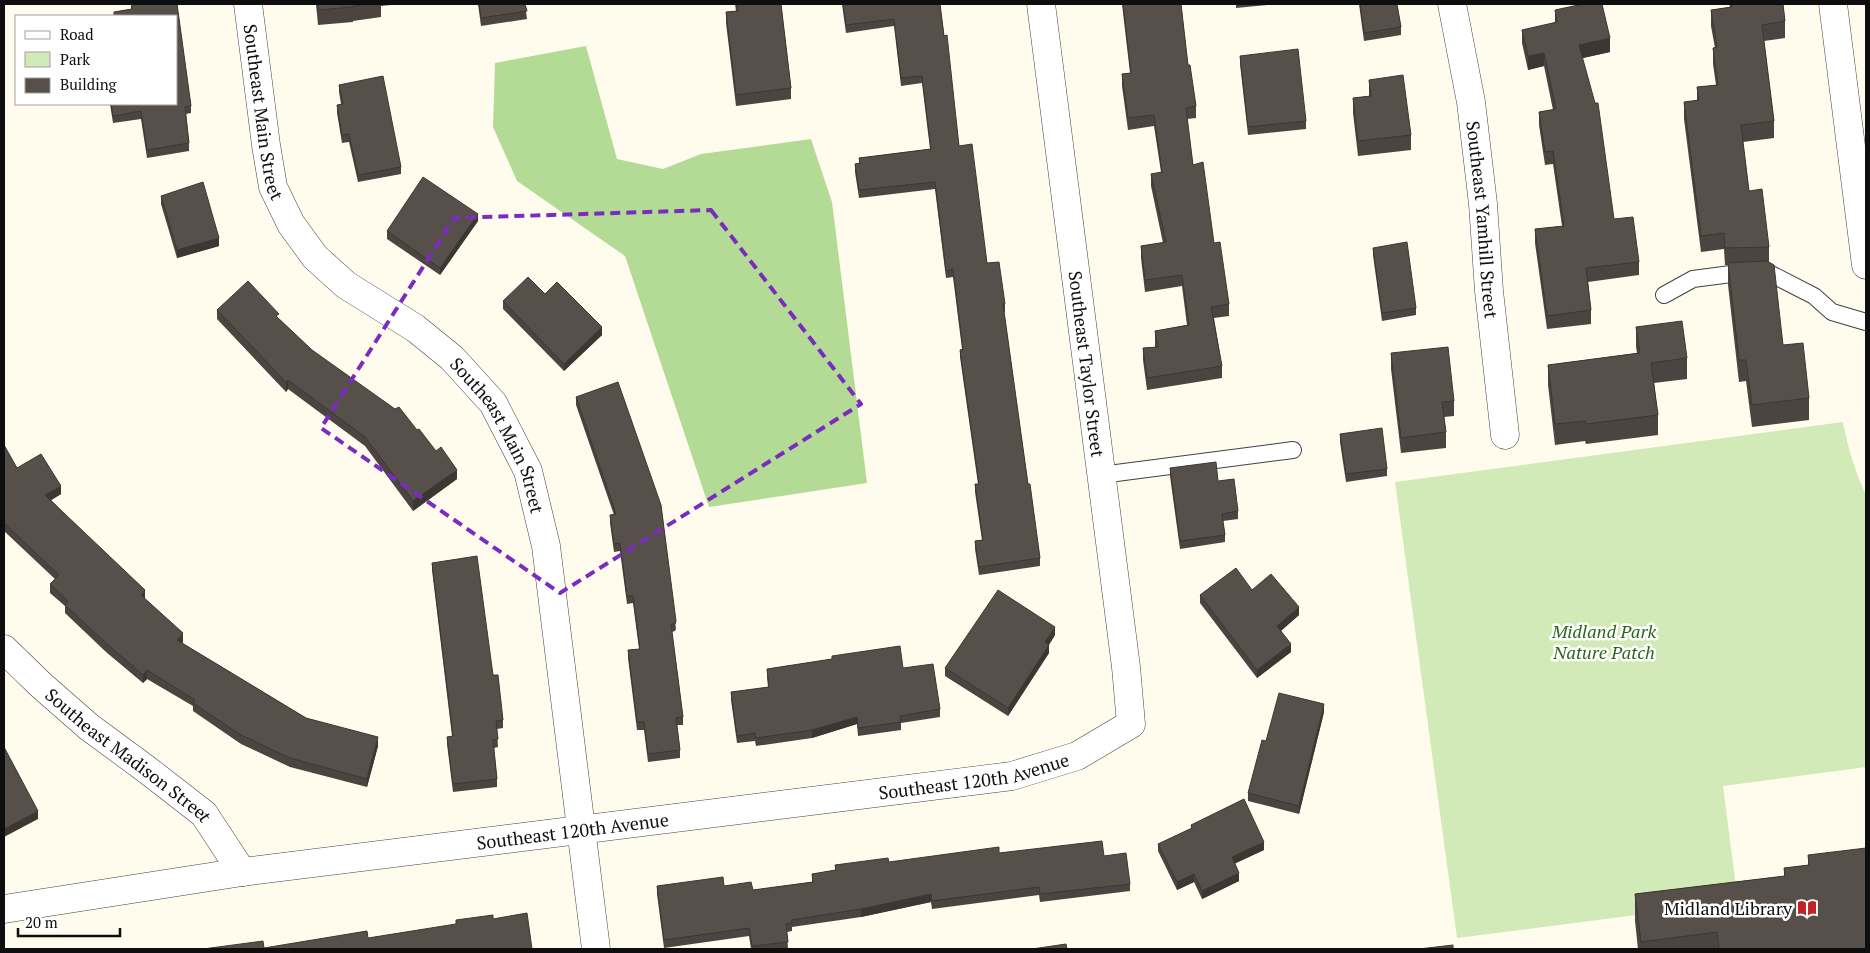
<svg xmlns="http://www.w3.org/2000/svg" width="1870" height="953" viewBox="0 0 1870 953" font-family="'PT Serif',serif">
<rect width="100%" height="100%" fill="#fffcee"/>
<path fill="#d1eab7" d="M 1843,422 C 1848,448 1855,471 1866,495 L 1866,767 L 1723,786 L 1738,902 L 1457,938 L 1395,482 Z"/>
<polygon fill="#b4db96" points="586,46 617,159 663,169 701,154 811,139 832,202 867,483 709,507 625,256 517,181 493,127 495,63"/>
<g fill="none" stroke-linecap="round" stroke-linejoin="round">
<g stroke="#414141" stroke-width="18">
<g id="service">
<polyline points="1664,295 1693,279 1731,274 1769,273 1814,296 1832,312 1866,322"/>
<polyline points="1101,475 1293,450"/>
</g>
</g>
<g stroke="#414141" stroke-width="29">
<g id="minor">
<path id="s1" d="M 248,4 L 266,145 L 273,187 L 291,224 L 315,257 L 346,285 L 415,328 L 452,358 L 493,403 L 528,471 L 546,546 L 596,949"/>
<path id="s2" d="M 1452,4 L 1471,102 L 1483,204 L 1489,291 L 1505,435"/>
<polyline points="1833,4 1866,265"/>
<path id="s3" d="M 4,649 L 41,685 L 89,727 L 146,769 L 204,814 L 242,872"/>
<path id="s4" d="M 4,909 L 242,872 L 1012,776 L 1077,756 L 1131,724 L 1126,667 L 1041,4"/>
</g>
</g>
<use href="#service" stroke="#fff" stroke-width="16"/>
<use href="#minor" stroke="#fff" stroke-width="28"/>
</g>
<g fill="#4b4440">
<polygon points="131,4 177,4 191,106 191,113 186,114 189,143 189,151 147,158 141,119 113,123 110,104 176,104 176,16 114,16 114,12 131,9"/>
<polygon points="316,4 400,4 381,6 381,17 353,21 353,22 318,25"/>
<polygon points="478,4 525,4 527,19 481,26"/>
<polygon points="735,4 781,4 791,88 791,99 736,106 726,23 726,12 736,11"/>
<polygon points="842,4 940,4 959,146 987,263 1005,304 1005,312 1004,312 1028,484 1040,558 1040,566 979,575 975,549 975,541 982,540 975,492 975,484 978,484 960,357 960,350 962,349 953,277 946,278 935,189 859,198 855,172 855,164 859,163 859,158 930,149 922,83 901,86 894,26 846,33"/>
<polygon points="1122,4 1181,4 1188,65 1196,106 1196,118 1187,119 1193,165 1214,243 1229,304 1229,316 1214,318 1222,366 1222,378 1147,390 1143,360 1143,348 1155,347 1155,331 1187,325 1182,286 1145,292 1141,258 1141,246 1163,243 1151,186 1151,174 1161,172 1154,126 1128,130 1122,86 1122,74 1130,73"/>
<polygon points="1236,4 1276,4 1236,8"/>
<polygon points="1359,4 1397,4 1401,27 1401,35 1364,41"/>
<polygon points="1729,4 1783,4 1785,21 1785,38 1764,41 1774,121 1774,138 1743,142 1749,191 1769,247 1769,262 1783,345 1809,398 1809,420 1752,427 1746,381 1739,382 1728,285 1728,265 1725,265 1724,249 1701,252 1684,119 1684,102 1697,101 1697,87 1716,85 1713,64 1713,48 1715,48 1711,26 1711,10 1730,7"/>
<polygon points="1555,10 1610,52 1582,58 1614,219 1639,262 1639,275 1588,282 1591,310 1591,324 1547,329 1535,243 1535,229 1562,226 1553,164 1545,165 1539,125 1539,112 1553,110 1544,66 1528,70 1522,43 1522,30 1555,23"/>
<polygon points="1240,56 1306,121 1306,129 1248,135 1240,64"/>
<polygon points="1369,80 1411,135 1411,150 1358,156 1353,113 1353,98 1369,96"/>
<polygon points="339,85 401,167 401,174 358,182 349,142 342,143 337,113 337,105 341,104 339,92"/>
<polygon points="161,196 219,246 177,258 161,204"/>
<polygon points="478,221 440,275 387,239 387,231"/>
<polygon points="1373,248 1416,308 1416,315 1382,321 1373,255"/>
<polygon points="545,294 602,335 564,371 503,309 503,301"/>
<polygon points="217,310 279,319 312,350 417,430 457,479 413,511 365,446 288,389 286,392 217,319"/>
<polygon points="1636,327 1687,358 1687,379 1654,383 1658,415 1658,435 1586,444 1585,441 1555,445 1548,385 1548,365 1637,353 1636,347"/>
<polygon points="1391,353 1454,401 1454,416 1444,417 1446,432 1446,448 1401,453 1391,369"/>
<polygon points="576,397 661,505 676,629 675,631 672,632 683,717 683,725 677,725 680,750 680,758 648,762 644,730 637,730 628,658 628,650 639,649 633,603 627,604 620,551 614,552 610,523 610,515 614,515 576,405"/>
<polygon points="1340,434 1387,469 1387,476 1346,482 1340,442"/>
<polygon points="4,445 17,468 61,494 51,500 145,599 183,642 182,643 306,718 378,746 367,787 290,767 241,744 193,711 193,706 147,679 143,683 106,652 65,613 65,606 50,593 50,584 55,579 4,531"/>
<polygon points="1170,468 1218,481 1238,511 1238,519 1223,521 1225,535 1225,542 1180,549 1170,476"/>
<polygon points="432,563 493,675 503,720 503,728 497,729 498,747 494,748 497,779 497,787 453,792 447,744 447,737 452,736 432,570"/>
<polygon points="1252,590 1299,615 1281,631 1291,652 1257,678 1200,603 1200,595"/>
<polygon points="1055,635 1049,645 1049,653 1008,716 945,676 945,668"/>
<polygon points="832,656 903,668 940,709 940,717 901,723 901,730 858,736 857,724 812,738 756,746 755,741 737,743 731,700 731,692 768,687 767,677 767,669 832,659"/>
<polygon points="1324,712 1299,814 1248,801 1248,793"/>
<polygon points="1191,825 1264,850 1235,863 1239,881 1202,899 1194,882 1177,890 1158,851 1158,844 1191,829"/>
<polygon points="999,853 1104,856 1130,884 1130,891 1040,902 1039,895 932,909 931,902 861,917 792,927 792,931 787,932 788,949 751,949 749,936 664,948 657,894 657,886 724,886 753,890 812,882 812,874 835,870 835,865 889,862"/>
<polygon points="1808,855 1866,949 1638,949 1635,921 1635,894 1784,876 1784,868 1808,865"/>
</g>
<g fill="#3d3734">
<polygon points="1610,38 1610,52 1579,59 1579,45"/>
<polygon points="1544,53 1544,66 1528,70 1528,56"/>
<polygon points="478,214 478,221 440,275 440,268"/>
<polygon points="219,238 219,246 177,258 177,250"/>
<polygon points="602,327 602,335 564,371 564,364"/>
<polygon points="288,380 288,389 286,392 286,382"/>
<polygon points="457,470 457,479 413,511 413,501"/>
<polygon points="61,486 61,494 45,504 45,495"/>
<polygon points="145,590 145,599 141,595"/>
<polygon points="1299,607 1299,615 1277,634 1277,626"/>
<polygon points="1055,627 1055,635 1045,650 1045,642"/>
<polygon points="183,633 183,642 177,648 177,640"/>
<polygon points="1291,644 1291,652 1257,678 1257,670"/>
<polygon points="1049,645 1049,653 1008,716 1008,708"/>
<polygon points="147,670 147,679 143,683 143,675"/>
<polygon points="1324,704 1324,712 1299,814 1299,806"/>
<polygon points="857,717 857,724 812,738 812,730"/>
<polygon points="378,737 378,746 367,787 367,779"/>
<polygon points="38,811 38,819 4,837 4,829"/>
<polygon points="1264,842 1264,850 1232,865 1232,857"/>
<polygon points="1239,873 1239,881 1202,899 1202,891"/>
<polygon points="1194,874 1194,882 1177,890 1177,882"/>
<polygon points="931,894 931,902 861,917 861,909"/>
</g>
<g fill="#574f4a" stroke="#3d3734">
<polygon points="132,4 177,4 191,106 185,107 189,143 147,150 141,111 113,116 111,104 176,104 176,16 114,16 114,12 132,9"/>
<polygon points="318,4 368,4 353,6 353,7 318,10"/>
<polygon points="479,4 525,4 527,11 481,18"/>
<polygon points="737,4 781,4 791,88 736,95 726,12 738,11"/>
<polygon points="843,4 940,4 944,36 947,35 959,146 972,144 987,263 999,262 1005,304 1003,304 1028,484 1030,484 1040,558 979,567 975,541 983,540 975,484 979,484 960,350 963,349 953,269 946,271 935,182 859,190 855,164 860,163 859,158 931,149 922,76 901,78 894,19 846,25"/>
<polygon points="1123,4 1181,4 1188,65 1190,65 1196,106 1186,108 1193,165 1203,162 1214,243 1220,242 1229,304 1211,307 1222,366 1147,378 1143,348 1158,347 1155,331 1189,325 1182,275 1145,280 1141,246 1166,242 1151,174 1162,172 1154,115 1128,118 1122,74 1131,73"/>
<polygon points="1360,4 1397,4 1401,27 1364,33"/>
<polygon points="1583,4 1602,4 1610,38 1579,45 1595,103 1598,103 1614,219 1633,217 1639,262 1586,268 1591,310 1547,316 1535,229 1564,226 1553,151 1545,152 1539,112 1556,109 1544,53 1528,56 1522,30 1557,22 1555,10"/>
<polygon points="1731,4 1783,4 1785,21 1762,25 1774,121 1741,125 1749,191 1762,189 1769,247 1725,248 1724,233 1701,236 1684,102 1699,100 1697,87 1718,85 1713,48 1717,47 1711,10 1732,7"/>
<polygon points="1298,49 1306,121 1248,127 1240,56"/>
<polygon points="1403,75 1411,135 1358,141 1353,98 1371,96 1369,80"/>
<polygon points="383,76 401,167 358,175 349,134 342,135 337,105 343,104 339,85"/>
<polygon points="423,177 478,214 440,268 387,231"/>
<polygon points="203,182 219,238 177,250 161,196"/>
<polygon points="1407,242 1416,308 1382,313 1373,248"/>
<polygon points="1767,261 1774,265 1783,345 1803,343 1809,398 1752,405 1746,360 1739,360 1728,263"/>
<polygon points="528,277 545,294 557,282 602,327 564,364 503,301"/>
<polygon points="248,281 279,314 276,316 312,350 395,409 399,407 417,430 419,429 436,451 441,447 457,470 413,501 365,437 288,380 286,382 217,310"/>
<polygon points="1682,321 1687,358 1651,363 1658,415 1586,424 1585,421 1555,424 1548,365 1640,353 1636,327"/>
<polygon points="1448,347 1454,401 1442,402 1446,432 1401,438 1391,353"/>
<polygon points="618,382 661,505 676,621 675,624 671,624 683,717 676,718 680,750 648,754 644,722 637,722 628,650 640,649 633,596 627,596 620,543 614,544 610,515 616,514 576,397"/>
<polygon points="1382,428 1387,469 1346,474 1340,434"/>
<polygon points="4,445 17,468 41,454 61,486 45,495 145,590 141,595 183,633 177,640 306,718 378,737 367,779 290,758 241,735 193,703 195,700 147,670 143,675 106,643 65,605 68,601 50,584 59,575 4,523"/>
<polygon points="1216,462 1218,481 1234,479 1238,511 1222,514 1225,535 1180,541 1170,468"/>
<polygon points="477,556 493,675 498,675 503,720 496,721 498,739 493,740 497,779 453,784 447,737 453,736 432,563"/>
<polygon points="1236,568 1252,590 1271,574 1299,607 1277,626 1291,644 1257,670 1200,595"/>
<polygon points="998,590 1055,627 1045,642 1049,645 1008,708 945,668"/>
<polygon points="900,646 903,668 933,664 940,709 900,716 901,722 858,728 857,717 812,730 756,738 755,733 737,736 731,692 769,687 767,669 832,659 832,656"/>
<polygon points="1279,693 1324,704 1299,806 1248,793 1262,740 1266,741"/>
<polygon points="4,747 38,811 4,829"/>
<polygon points="1244,799 1264,842 1232,857 1239,873 1202,891 1194,874 1177,882 1158,844 1192,828 1191,825"/>
<polygon points="1102,841 1104,856 1126,853 1130,884 1040,894 1039,887 932,901 931,894 861,909 791,920 792,923 786,924 788,942 752,946 749,928 664,940 657,886 723,877 724,886 751,882 753,890 813,882 812,874 836,870 835,865 888,858 889,862 999,847 999,853"/>
<polygon points="1866,848 1866,949 1719,949 1717,932 1641,942 1635,894 1785,876 1784,868 1809,865 1808,855"/>
<polygon points="527,913 532,949 203,949 263,941 264,948 367,931 368,938 456,924 456,920 493,915 493,919"/>
<polygon points="1066,944 1067,949 1032,949"/>
<polygon points="1453,945 1453,949 1419,949"/>
</g>
<path fill="none" stroke="#7b2cbf" stroke-width="4" stroke-dasharray="10 6" stroke-linejoin="round" d="M 711,210 L 861,404 L 560,593 L 321,428 L 454,218 Z"/>
<defs>
<g id="library-bare" transform="scale(1.5)"><path d="M-6-4Q-3-5.5-.7-3.5V5Q-3 3-6 4ZM6-4Q3-5.5 .7-3.5V5Q3 3 6 4Z" fill="#c12227" stroke="#fff" stroke-width="2.5" paint-order="stroke"/></g>
</defs>
<g fill-rule="evenodd">
<use href="#library-bare" x="1807" y="908"/>
</g>
<g text-anchor="middle" dominant-baseline="central" stroke-width="5" stroke-linejoin="round" paint-order="stroke">
<g font-size="18" fill="#0e0e0e" stroke="#fff">
<text stroke="none"><textPath href="#s1" startOffset="109">Southeast Main Street</textPath></text>
<text stroke="none"><textPath href="#s2" startOffset="218">Southeast Yamhill Street</textPath></text>
<text transform="translate(1087 364) rotate(83)">Southeast Taylor Street</text>
<text stroke="none"><textPath href="#s1" startOffset="529">Southeast Main Street</textPath></text>
<text stroke="none"><textPath href="#s3" startOffset="164">Southeast Madison Street</textPath></text>
<text stroke="none"><textPath href="#s4" startOffset="979">Southeast 120th Avenue</textPath></text>
<text stroke="none"><textPath href="#s4" startOffset="574">Southeast 120th Avenue</textPath></text>
</g>
<g font-size="18" font-style="italic" fill="#2a671c" stroke="#fff">
<text x="1604" y="631">Midland Park<tspan x="1604" dy="21">Nature Patch</tspan></text>
</g>
<g font-size="18" fill="#0e0e0e" stroke="#fff" text-anchor="end">
<text x="1792" y="908">Midland Library</text>
</g>
</g>
<rect width="1870" height="953" fill="none" stroke="#0e0e0e" stroke-width="10"/>
<rect x="15" y="15" width="162" height="90" fill="#ffffff" stroke="#9f9f9f"/>
<rect x="25" y="31" width="25" height="8" fill="#ffffff" stroke="#9f9f9f"/>
<text x="60" y="40" font-size="15" fill="#0e0e0e">Road</text>
<rect x="25" y="52" width="25" height="15" fill="#d1eab7" stroke="#9f9f9f"/>
<text x="60" y="65" font-size="15" fill="#0e0e0e">Park</text>
<rect x="25" y="78" width="25" height="15" fill="#574f4a" stroke="#9f9f9f"/>
<text x="60" y="90" font-size="15" fill="#0e0e0e">Building</text>
<path d="M18 928v8h102v-8" fill="none" stroke="#0e0e0e" stroke-width="2.5"/>
<text x="25" y="928" font-size="15" fill="#0e0e0e" stroke="#ffffff" stroke-width="4" paint-order="stroke">20 m</text>
</svg>
